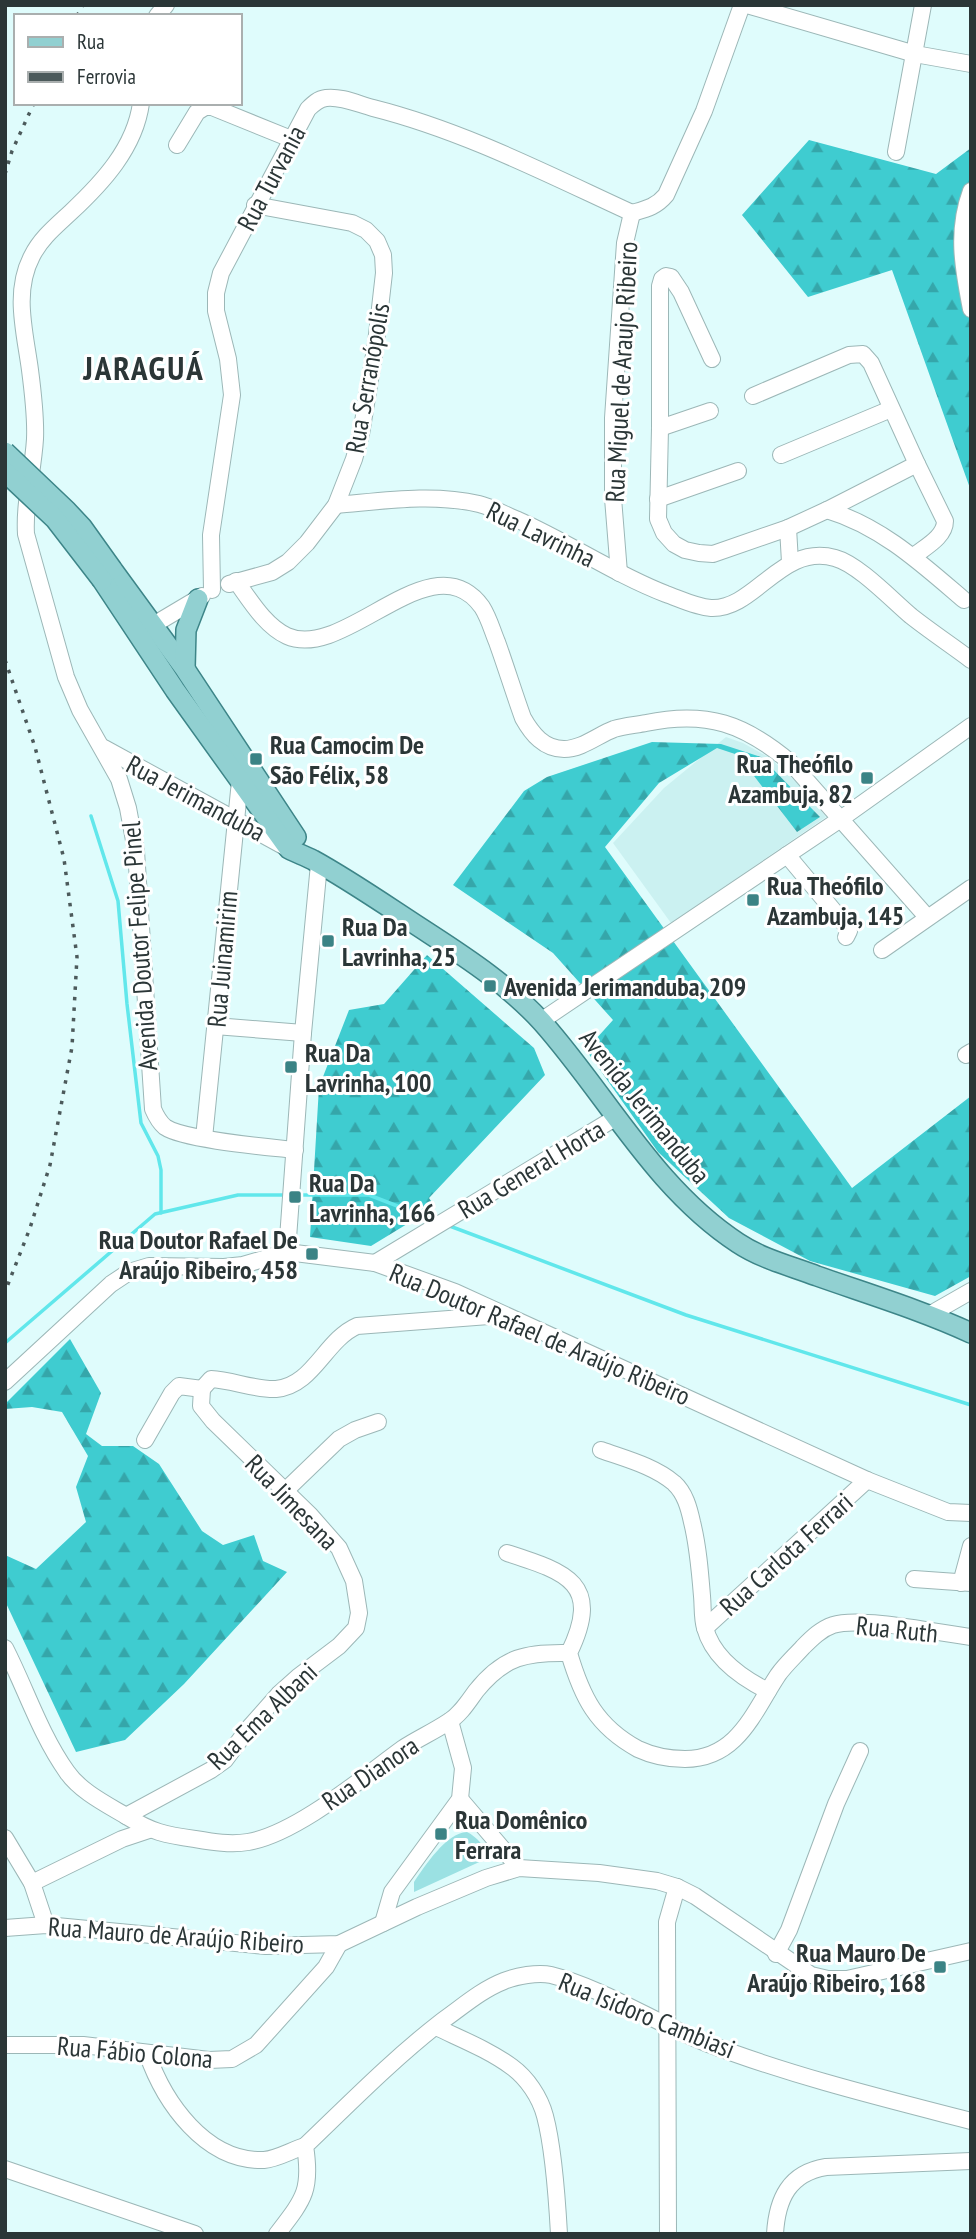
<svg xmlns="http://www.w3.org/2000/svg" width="976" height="2239" viewBox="0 0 976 2239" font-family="'PT Sans Narrow',sans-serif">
<defs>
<pattern id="forest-firs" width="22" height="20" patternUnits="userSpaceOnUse" patternTransform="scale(1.75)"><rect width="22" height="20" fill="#3fccd0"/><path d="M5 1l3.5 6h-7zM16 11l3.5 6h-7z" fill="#35a6aa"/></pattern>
</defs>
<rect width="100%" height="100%" fill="#dffcfc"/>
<polygon fill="#cbf1f1" points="726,737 743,743 770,758 802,788 826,817 671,923 613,843 664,788"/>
<g fill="url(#forest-firs)">
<polygon points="809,140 936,174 971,148 971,491 892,270 808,297 742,215"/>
<polygon points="652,742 721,744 761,757 820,817 797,832 738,755 717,748 659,783 605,847 852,1188 971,1096 971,1276 935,1296 810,1261 729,1218 658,1152 586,1050 613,1020 553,953 453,885 524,791 547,777"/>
<polygon points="427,955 534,1048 545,1075 429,1198 435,1207 371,1246 310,1237 319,1087 349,1010 384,1004"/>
<polygon points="70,1339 101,1393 86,1434 102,1446 133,1446 159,1464 202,1531 223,1545 254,1535 263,1561 287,1572 184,1684 125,1740 76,1752 5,1601 5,1555 36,1569 86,1522 76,1487 88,1456 62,1412 32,1407 5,1409 5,1404"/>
</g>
<path fill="#9be1e3" d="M 467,1832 C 477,1837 486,1847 488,1858 L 414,1892 L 414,1882 C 425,1866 446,1833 467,1832 Z"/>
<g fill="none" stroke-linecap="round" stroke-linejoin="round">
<g stroke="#61e7eb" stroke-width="3.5">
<polyline points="91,816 118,901 127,1004 141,1123 158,1156 161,1170 161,1213"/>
<polyline points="5,908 5,928"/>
<polyline points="295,1195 369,1195 436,1221"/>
<polyline points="447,1225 686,1315 971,1405"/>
<polyline points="5,1343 155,1214 238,1195 287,1195"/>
</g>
<g stroke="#9cb7b7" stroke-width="18">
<g id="minor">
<polyline points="747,5 915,54 971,64"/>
<polyline points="157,16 166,5"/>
<path d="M 141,103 C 135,148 102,183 71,212 C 56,226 41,238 32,256 C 13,292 25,332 30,370 C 33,393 36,417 35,439 C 33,472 24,502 26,534 L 66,677 L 80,710 L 119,779 L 128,808 L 136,851 L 153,1109 C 156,1116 159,1122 165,1127 C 184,1140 268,1147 295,1150"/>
<polyline points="177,145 197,112 205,107 212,107 291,139"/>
<polyline points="896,152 923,5"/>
<path d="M 971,191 C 956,231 963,268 971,309"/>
<path d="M 632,213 C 646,209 656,207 666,195 L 704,111 L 742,5"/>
<polyline points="712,359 681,292 671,277 666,276 662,279 660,286 660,428 658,519 664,533 674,544 685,550 699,553 713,554 788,528"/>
<polyline points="753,396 849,355 863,354 871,363 917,464 827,510 788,528 790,562"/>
<polyline points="660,428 710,411"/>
<polyline points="781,455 891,409"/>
<polyline points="658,499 738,471"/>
<path d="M 336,505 C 383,501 432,493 479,504 C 492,507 505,515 518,520 C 568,542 614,574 666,594 C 680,599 696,607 711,608 C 755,610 781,543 835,558 C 858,564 892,600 911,616 C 930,631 951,645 971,660"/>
<path d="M 827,510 C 881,526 922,564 964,600"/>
<path d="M 914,556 C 925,547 945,537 945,521 L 917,464"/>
<polyline points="619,573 613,498 613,418 625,243 632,213"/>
<path d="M 236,581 C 250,600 265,626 287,636 C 345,662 432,538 482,607 C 489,618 492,630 497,642 C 506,667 514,693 523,718 C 532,734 544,749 564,749 C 582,749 598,735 614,729 C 624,726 636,725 646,723 C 707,710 745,724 791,763 L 927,917"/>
<polyline points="229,584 272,572 288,562 307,543 336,505 354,459 361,434 376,343 384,273 383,255 377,241 366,230 352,223 255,205"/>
<path d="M 212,590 L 211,535 L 232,395 L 228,359 L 216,311 L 216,293 L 221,273 L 308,109 C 313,104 318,99 326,98 C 341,96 358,104 373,108 C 464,131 547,174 632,213"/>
<polyline points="155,624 202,596"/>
<polyline points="104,748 287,848"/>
<polyline points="787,855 848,928 849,931 846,937"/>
<polyline points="882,950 971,888"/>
<polyline points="541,1021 842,818 971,726"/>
<polyline points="215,1026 303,1033"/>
<polyline points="966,1055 971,1052"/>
<polyline points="204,1138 240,781"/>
<polyline points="287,1252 303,1033 319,864"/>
<polyline points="375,1263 615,1118"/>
<polyline points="929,1315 971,1291"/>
<polyline points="5,1382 111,1284 129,1272 149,1266 224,1267 243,1265 287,1252 375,1263 455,1292 867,1480 948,1512 971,1513"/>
<path d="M 202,1389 L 211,1379 C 232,1380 255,1390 276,1389 C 313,1386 325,1340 357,1326 L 502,1315"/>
<polyline points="145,1440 172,1393 179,1386 202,1389"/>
<path d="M 601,1450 C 626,1459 654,1466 674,1483 C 685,1493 689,1508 692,1522 C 698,1546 700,1571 702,1596 C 703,1606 702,1618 705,1628 C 713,1658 742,1678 768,1691"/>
<polyline points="285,1491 339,1439 355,1430 378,1422"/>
<path d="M 507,1553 C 566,1572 603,1583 569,1653 C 582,1697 596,1726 638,1749 C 653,1756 669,1759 685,1759 C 738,1759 754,1711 778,1675 C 785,1665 795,1656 803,1647 C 812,1638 821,1629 833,1625 C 860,1616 939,1633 971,1637"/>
<polyline points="914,1579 971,1583"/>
<polyline points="961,1583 971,1546"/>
<polyline points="705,1628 867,1480"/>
<path d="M 5,1648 C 26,1689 40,1734 67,1772 C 80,1791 106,1804 126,1816 C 152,1832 165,1835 195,1839 C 213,1842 231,1845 248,1842 C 296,1834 362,1778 402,1749 C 417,1739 433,1732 448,1722 C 460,1715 468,1702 476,1691 C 504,1656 527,1652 569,1653"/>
<polyline points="460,1799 519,1868"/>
<polyline points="126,1816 211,1770 225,1760 248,1729 279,1694 298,1677 339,1646 356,1628 359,1613 354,1581 339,1548 310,1515 213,1421 201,1406 202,1389"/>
<polyline points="5,1838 32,1883 46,1925"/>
<polyline points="32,1883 122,1839 149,1830"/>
<polyline points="383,1923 392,1892 460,1799 463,1768 450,1721"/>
<polyline points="5,1928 46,1925 266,1946 339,1944 417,1907 486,1878 519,1868 599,1873 657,1881 677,1887 695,1896 811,1975 828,1979 847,1979 971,1951"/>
<polyline points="776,1954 789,1930 836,1804 860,1751"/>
<path d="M 436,2027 C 461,2039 489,2050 512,2067 C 527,2078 540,2097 545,2116 C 554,2150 557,2198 559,2234"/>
<polyline points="5,2045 83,2045 209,2060 232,2059 256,2045 326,1967 339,1944"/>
<path d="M 147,2053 C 164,2102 205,2162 264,2160 C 277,2159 292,2150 305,2146"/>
<polyline points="5,2169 195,2234"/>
<path d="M 277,2234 C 304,2199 312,2190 305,2146 C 350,2103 393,2059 442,2021 C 462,2007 481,1990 504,1981 C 516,1976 538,1972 551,1975 C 603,1988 655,2023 706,2043 C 792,2076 882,2098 971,2121"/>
<polyline points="668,2234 667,1922 677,1887"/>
<path d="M 775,2234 C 777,2199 789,2173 826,2167 L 971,2161"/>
</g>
</g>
<g stroke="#3d8588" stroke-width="22">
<g id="major">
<polyline points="112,569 185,669 296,837"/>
<path d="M 102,580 L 175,690 L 289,849 C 297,853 305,856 313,860 C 353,882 391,909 430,934 C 470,960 509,986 542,1022 C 607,1095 654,1188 738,1243 C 762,1259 791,1266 817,1276 C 868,1294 921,1310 971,1333"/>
<polyline points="185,668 186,630 198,599"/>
</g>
</g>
<use href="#minor" stroke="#fff" stroke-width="16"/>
<use href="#major" stroke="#91d0d1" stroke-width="19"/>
<g stroke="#4c5a5b" stroke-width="3.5" stroke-dasharray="3.5 7" stroke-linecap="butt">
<polyline points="77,16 83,5"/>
<polyline points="5,174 12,151 34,103"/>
<polyline points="5,660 35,747 64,859 77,957 72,1047 50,1165 30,1228 5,1292"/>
</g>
<g stroke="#3d8588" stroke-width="22" stroke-linecap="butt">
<g id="major-bridge">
<polyline points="5,452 67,511 82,527 112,569"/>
<polyline points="5,472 55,519 102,580"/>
</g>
</g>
<use href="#major-bridge" stroke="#91d0d1" stroke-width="19"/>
</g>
<g fill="#3b8385" stroke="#fff" stroke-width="2.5">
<rect x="249" y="752" width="14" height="14" rx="3.5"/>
<rect x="860" y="771" width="14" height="14" rx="3.5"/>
<rect x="746" y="893" width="14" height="14" rx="3.5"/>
<rect x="321" y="934" width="14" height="14" rx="3.5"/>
<rect x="483" y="979" width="14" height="14" rx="3.5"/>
<rect x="284" y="1060" width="14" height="14" rx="3.5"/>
<rect x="288" y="1190" width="14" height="14" rx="3.5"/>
<rect x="305" y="1247" width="14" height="14" rx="3.5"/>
<rect x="434" y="1827" width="14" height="14" rx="3.5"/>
<rect x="933" y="1960" width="14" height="14" rx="3.5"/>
</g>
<g text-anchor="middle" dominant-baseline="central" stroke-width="6" stroke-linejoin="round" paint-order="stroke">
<g font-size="26" fill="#2b3637" stroke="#fff">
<text transform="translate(271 178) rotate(-62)">Rua Turvania</text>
<text transform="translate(621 372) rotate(-87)">Rua Miguel de Araujo Ribeiro</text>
<text transform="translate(367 378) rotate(-80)">Rua Serranópolis</text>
<text transform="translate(541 534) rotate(26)">Rua Lavrinha</text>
<text transform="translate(196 798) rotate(28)">Rua Jerimanduba</text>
<text transform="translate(139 946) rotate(-94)">Avenida Doutor Felipe Pinel</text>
<text transform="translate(222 959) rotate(-85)">Rua Juinamirim</text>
<text transform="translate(645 1106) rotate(51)">Avenida Jerimanduba</text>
<text transform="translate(531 1169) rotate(-31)">Rua General Horta</text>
<text transform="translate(540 1334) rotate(23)">Rua Doutor Rafael de Araújo Ribeiro</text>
<text transform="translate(292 1502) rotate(46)">Rua Jimesana</text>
<text transform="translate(786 1554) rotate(-42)">Rua Carlota Ferrari</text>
<text transform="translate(897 1629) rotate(6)">Rua Ruth</text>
<text transform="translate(262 1716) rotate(-44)">Rua Ema Albani</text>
<text transform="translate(370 1773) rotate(-34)">Rua Dianora</text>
<text transform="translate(176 1935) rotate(4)">Rua Mauro de Araújo Ribeiro</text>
<text transform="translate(647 2015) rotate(22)">Rua Isidoro Cambiasi</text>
<text transform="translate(135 2052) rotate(5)">Rua Fábio Colona</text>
</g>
<g font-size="26" font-weight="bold" fill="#2b3637" stroke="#fff" text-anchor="start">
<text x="270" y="744">Rua Camocim De<tspan x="270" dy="30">São Félix, 58</tspan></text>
<text x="853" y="763" text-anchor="end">Rua Theófilo<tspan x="853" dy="30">Azambuja, 82</tspan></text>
<text x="767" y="885">Rua Theófilo<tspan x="767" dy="30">Azambuja, 145</tspan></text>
<text x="342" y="926">Rua Da<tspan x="342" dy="30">Lavrinha, 25</tspan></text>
<text x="504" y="986">Avenida Jerimanduba, 209</text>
<text x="305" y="1052">Rua Da<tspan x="305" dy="30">Lavrinha, 100</tspan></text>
<text x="309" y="1182">Rua Da<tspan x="309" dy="30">Lavrinha, 166</tspan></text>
<text x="298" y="1239" text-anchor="end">Rua Doutor Rafael De<tspan x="298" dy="30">Araújo Ribeiro, 458</tspan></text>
<text x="455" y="1819">Rua Domênico<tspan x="455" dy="30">Ferrara</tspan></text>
<text x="926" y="1952" text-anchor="end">Rua Mauro De<tspan x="926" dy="30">Araújo Ribeiro, 168</tspan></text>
</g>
<g font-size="33" font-weight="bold" letter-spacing="2" fill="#2b3637" stroke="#fff">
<text x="144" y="367">JARAGUÁ</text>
</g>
</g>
<rect width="976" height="2239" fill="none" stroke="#2b3637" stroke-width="14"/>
<rect x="14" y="14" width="228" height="91" fill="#ffffff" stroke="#aaafaf" stroke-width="2"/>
<rect x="28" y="37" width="35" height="10" fill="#91d0d1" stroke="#aaafaf" stroke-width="2"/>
<text x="77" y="49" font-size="21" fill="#2b3637">Rua</text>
<rect x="28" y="72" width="35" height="10" fill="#4c5a5b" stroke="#aaafaf" stroke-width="2"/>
<text x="77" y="84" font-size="21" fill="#2b3637">Ferrovia</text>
</svg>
